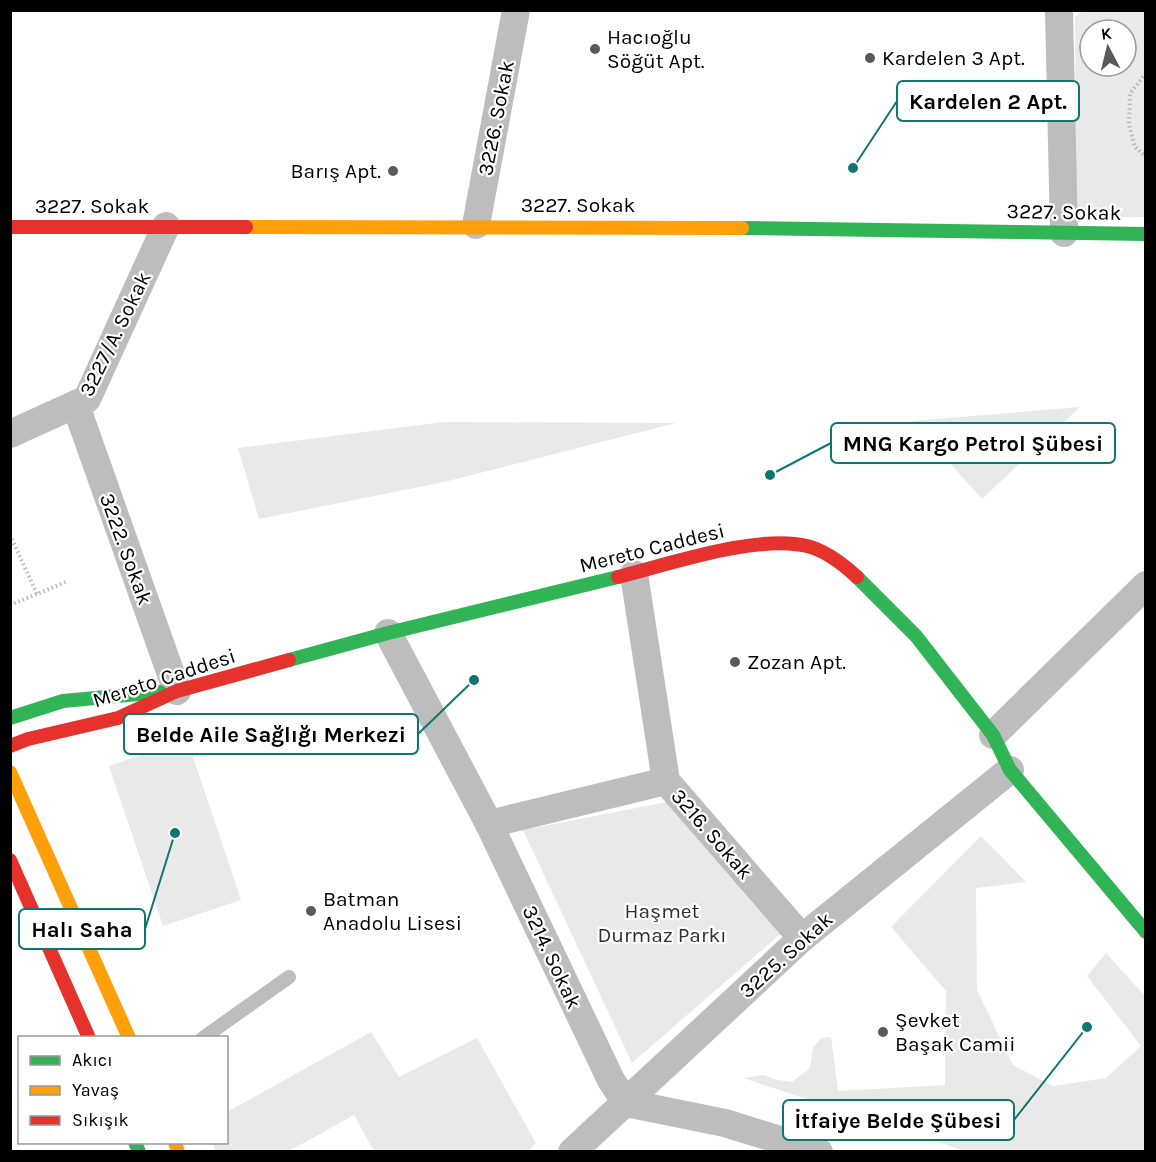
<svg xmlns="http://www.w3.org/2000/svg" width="1156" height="1162" viewBox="0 0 1156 1162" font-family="Karla,sans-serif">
<rect width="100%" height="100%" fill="#fff"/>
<g fill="#e9e9e9" fill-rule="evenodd">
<path d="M 1082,11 L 1145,11 L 1145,217 L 1089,218 L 1076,206 L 1075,17 ZM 1090,30 L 1126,30 L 1126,66 L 1090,66 Z"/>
<polygon points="1080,407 982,499 912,421"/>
<polygon points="444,422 676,423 444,482 259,519 238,448"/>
<polygon points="187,739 241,900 163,926 109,766"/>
<polygon points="667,802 786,929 632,1063 523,830"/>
<polygon points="981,836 1026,882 976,888 977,990 1013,1065 1053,1086 1106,1078 1141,1046 1087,976 1106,953 1145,996 1145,1151 965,1151 743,1078 764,1075 777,1080 792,1082 810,1068 813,1048 821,1038 831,1037 838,1091 945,1085 946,991 891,927"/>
<polygon points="371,1032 399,1077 477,1038 536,1143 527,1152 374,1151 354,1115 289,1151 216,1151 212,1143 226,1142 227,1112"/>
</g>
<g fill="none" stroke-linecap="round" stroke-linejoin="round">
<g stroke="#b8b8b8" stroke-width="4" stroke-dasharray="1.5 3" stroke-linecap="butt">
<polyline points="1146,73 1130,94 1129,124 1135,147 1146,157"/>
<polyline points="10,535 37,594"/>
<polyline points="10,605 66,582"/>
</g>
<polyline stroke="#bdbdbd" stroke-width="14" points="203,1038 289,977"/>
<g stroke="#bdbdbd" stroke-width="28">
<polyline points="1059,10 1064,233"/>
<polyline points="476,225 516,10"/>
<polyline points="76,406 177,691"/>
<polyline points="10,434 87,399 166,226"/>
<polyline points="634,574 666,781 802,938"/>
<polyline points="388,633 489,824 611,1080 626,1103 725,1123 819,1152"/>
<polyline points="993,735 1146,585"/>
<polyline points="489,824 666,781"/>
<polyline points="572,1152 802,938 1010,770"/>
</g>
<g stroke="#30b455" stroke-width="14">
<polyline points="742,228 1146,234"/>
<polyline points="857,577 916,636 993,735 1010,770 1146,932"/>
<polyline points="289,660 388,633 618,577"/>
<polyline points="10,718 63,701 160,692"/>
<polyline points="135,1142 139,1152"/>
</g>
<g stroke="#ff9f0a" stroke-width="14">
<polyline points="246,227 742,228"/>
<polyline points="10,772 129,1038"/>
<polyline points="175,1142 178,1152"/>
</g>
<g stroke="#e5322d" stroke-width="14">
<polyline points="10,227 246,227"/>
<path d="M 618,577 C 670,564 757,534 807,546 C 824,550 844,565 857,577"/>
<polyline points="10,746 28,739 118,718 177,691 289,660"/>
<polyline points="10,860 89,1038"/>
</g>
</g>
<g fill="#595959" stroke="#fff" stroke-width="2">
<circle cx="595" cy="49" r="6"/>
<circle cx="870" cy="58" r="6"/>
<circle cx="393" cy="171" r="6"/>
<circle cx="735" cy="662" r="6"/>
<circle cx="311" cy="911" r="6"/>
<circle cx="883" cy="1032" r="6"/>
</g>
<g text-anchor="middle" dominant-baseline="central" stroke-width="4.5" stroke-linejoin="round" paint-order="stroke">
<g font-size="21" fill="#000" stroke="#fff" text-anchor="start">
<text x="607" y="37">Hacıoğlu<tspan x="607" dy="24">Söğüt Apt.</tspan></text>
<text x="882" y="58">Kardelen 3 Apt.</text>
<text x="381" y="171" text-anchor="end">Barış Apt.</text>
<text x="747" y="662">Zozan Apt.</text>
<text x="323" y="899">Batman<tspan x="323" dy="24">Anadolu Lisesi</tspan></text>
<text x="895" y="1020">Şevket<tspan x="895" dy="24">Başak Camii</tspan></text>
</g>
<g font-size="21" fill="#000" stroke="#fff">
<text transform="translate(496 118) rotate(-79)">3226. Sokak</text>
<text x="578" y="205">3227. Sokak</text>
<text x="92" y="206">3227. Sokak</text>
<text transform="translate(1064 212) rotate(1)">3227. Sokak</text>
<text transform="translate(115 334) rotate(-64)">3227/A. Sokak</text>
<text transform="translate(652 548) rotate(-14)">Mereto Caddesi</text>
<text transform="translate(126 549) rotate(70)">3222. Sokak</text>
<text transform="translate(164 678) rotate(-18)">Mereto Caddesi</text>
<text transform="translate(712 834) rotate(49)">3216. Sokak</text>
<text transform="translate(786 955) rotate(-42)">3225. Sokak</text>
<text transform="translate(552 957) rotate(65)">3214. Sokak</text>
</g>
<g font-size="21" fill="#2e2e2e" stroke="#fff">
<text x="662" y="911">Haşmet<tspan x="662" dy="24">Durmaz Parkı</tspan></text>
</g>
</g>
<path fill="none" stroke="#0f766e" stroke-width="2" d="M853 168L897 101M770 475L831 443M474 680L418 734M175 833L145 929M1087 1027L1014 1120"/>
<g fill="#0f766e" stroke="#fff" stroke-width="2">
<circle cx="853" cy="168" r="6"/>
<circle cx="770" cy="475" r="6"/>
<circle cx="474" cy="680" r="6"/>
<circle cx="175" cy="833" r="6"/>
<circle cx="1087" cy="1027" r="6"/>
</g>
<g fill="#fff" stroke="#0f766e" stroke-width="2">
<rect x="897" y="81" width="182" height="40" rx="6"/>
<rect x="831" y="423" width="284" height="40" rx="6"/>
<rect x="124" y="714" width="294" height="40" rx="6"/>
<rect x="19" y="909" width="126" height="40" rx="6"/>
<rect x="783" y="1100" width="231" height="40" rx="6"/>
</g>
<g font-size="22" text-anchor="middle" font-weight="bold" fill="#000">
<text x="988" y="109">Kardelen 2 Apt.</text>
<text x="973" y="451">MNG Kargo Petrol Şübesi</text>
<text x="271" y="742">Belde Aile Sağlığı Merkezi</text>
<text x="82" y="937">Halı Saha</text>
<text x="898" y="1128">İtfaiye Belde Şübesi</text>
</g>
<rect width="1156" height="1162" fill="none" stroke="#000000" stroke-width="24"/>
<rect x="18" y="1036" width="210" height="108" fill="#ffffff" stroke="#999999" stroke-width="1.5"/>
<rect x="30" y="1056" width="30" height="9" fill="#30b455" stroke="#999999" stroke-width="1.5"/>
<text x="72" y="1066" font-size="18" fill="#000000">Akıcı</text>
<rect x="30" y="1086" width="30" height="9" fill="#ff9f0a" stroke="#999999" stroke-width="1.5"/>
<text x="72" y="1096" font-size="18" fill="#000000">Yavaş</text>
<rect x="30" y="1116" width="30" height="9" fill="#e5322d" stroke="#999999" stroke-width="1.5"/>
<text x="72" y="1126" font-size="18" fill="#000000">Sıkışık</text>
<g transform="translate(1108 48) rotate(353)"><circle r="28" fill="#ffffff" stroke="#999999" stroke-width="1.5"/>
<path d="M0-4.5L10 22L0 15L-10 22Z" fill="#595959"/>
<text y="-9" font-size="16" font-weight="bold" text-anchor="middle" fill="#000000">K</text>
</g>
</svg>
